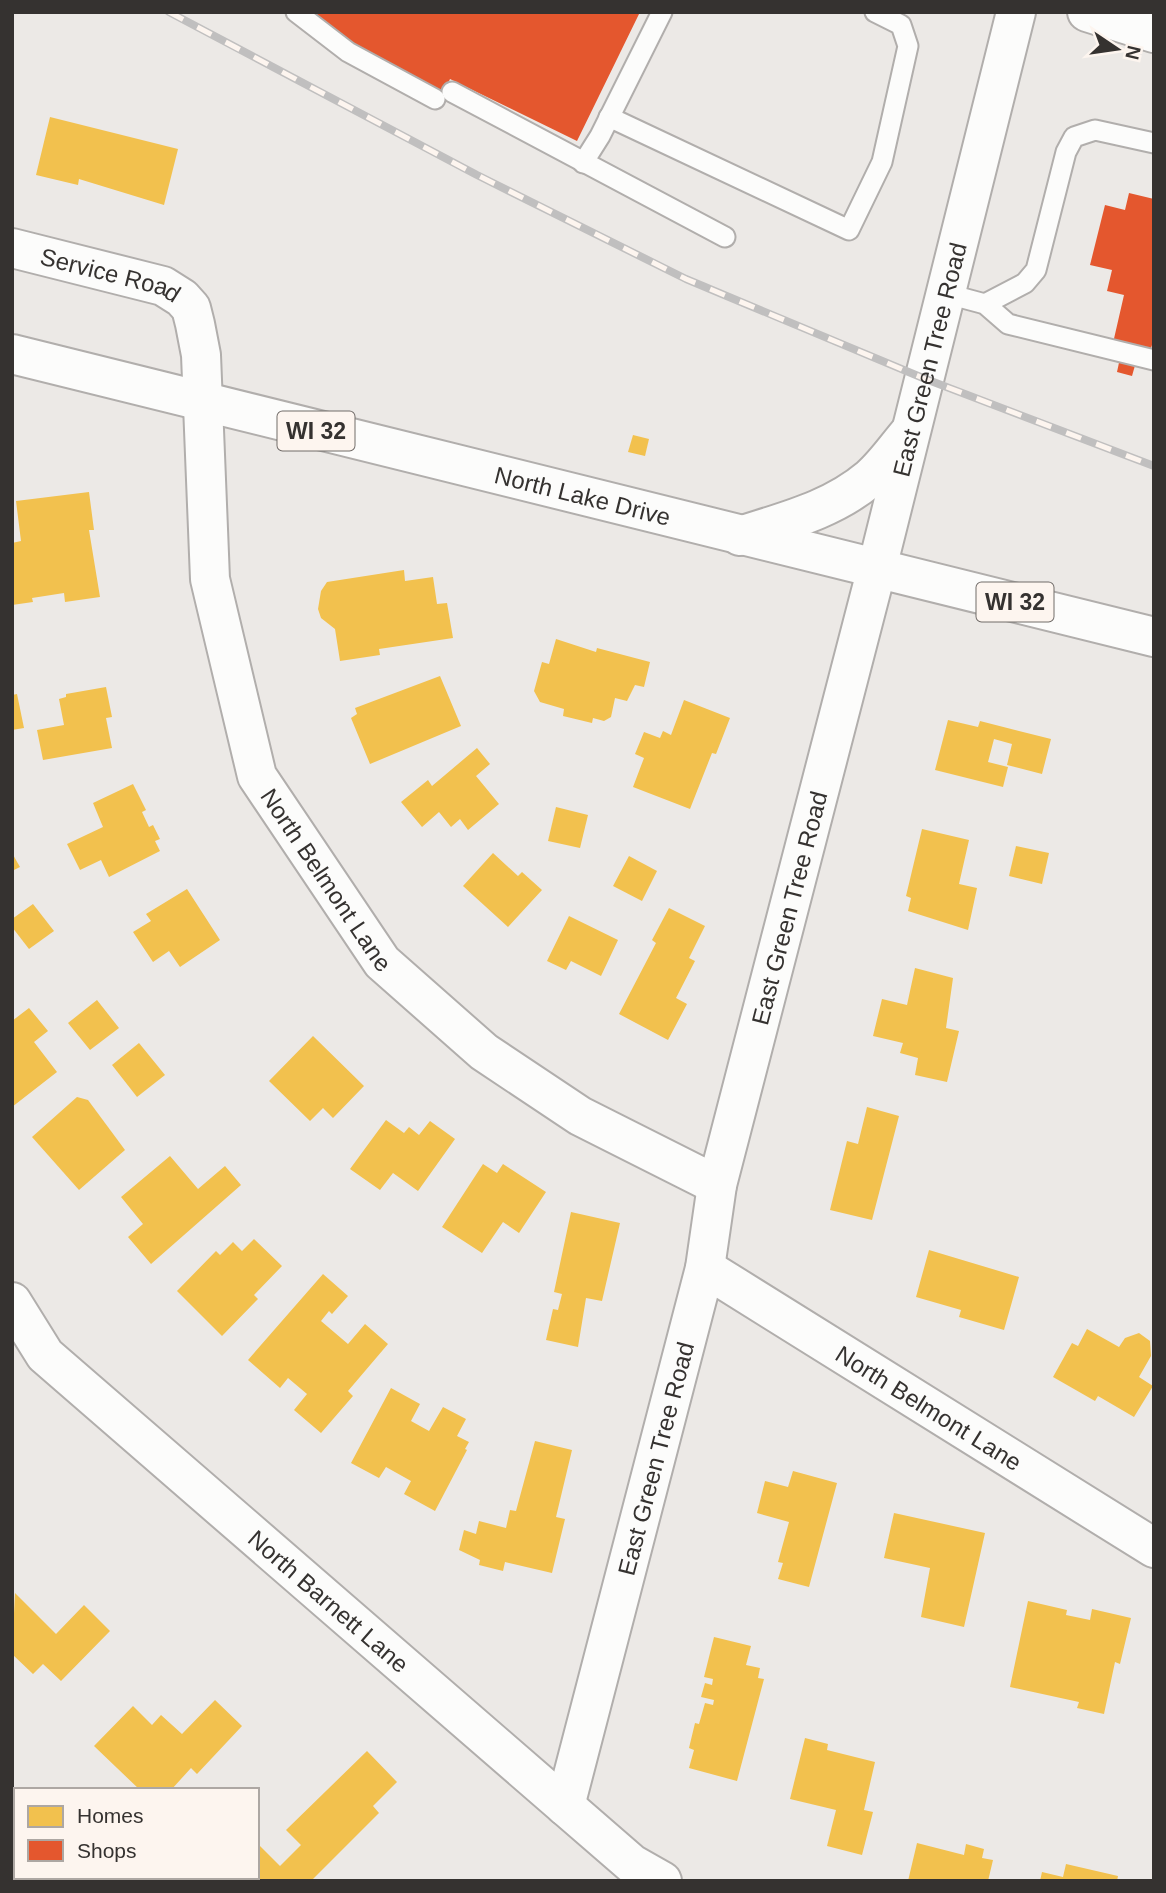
<svg xmlns="http://www.w3.org/2000/svg" width="1166" height="1893" viewBox="0 0 1166 1893" font-family="Arial,sans-serif">
<rect width="100%" height="100%" fill="#ece9e6"/>
<g fill="#f2c14e">
<polygon points="50,117 178,149 164,205 79,179 78,185 36,175"/>
<polygon points="633,435 649,439 645,456 628,452"/>
<polygon points="89,492 94,530 89,530 100,597 65,602 64,593 32,598 33,602 12,605 12,543 21,541 16,501"/>
<polygon points="404,570 405,581 433,577 437,604 447,603 453,638 379,649 380,655 340,661 335,629 321,618 318,609 321,591 327,582"/>
<polygon points="556,639 596,652 597,648 650,662 644,687 635,685 627,701 615,698 611,717 604,721 593,718 592,723 563,716 564,709 540,702 534,691 542,662 549,664"/>
<polygon points="440,676 461,726 370,764 351,718 357,714 355,708"/>
<polygon points="106,687 112,717 106,718 112,748 43,760 37,730 64,725 59,699 66,697 66,694"/>
<polygon points="17,694 24,728 12,730 12,695"/>
<polygon points="684,700 730,718 716,754 712,753 690,809 633,787 644,758 635,754 644,732 660,738 663,731 671,735"/>
<polygon points="948,720 978,727 980,721 1051,739 1042,774 1007,765 1012,744 994,739 988,762 1008,767 1003,787 935,770"/>
<polygon points="477,748 490,764 476,776 499,804 468,830 460,819 451,827 439,812 422,827 401,802 428,780 432,786"/>
<polygon points="133,784 146,810 142,812 149,827 153,825 160,839 155,841 160,851 109,877 101,860 80,870 67,844 103,827 93,803"/>
<polygon points="556,807 588,815 580,848 548,841"/>
<polygon points="922,829 969,840 959,884 977,888 968,930 908,911 911,898 906,896"/>
<polygon points="1016,846 1049,853 1042,884 1009,876"/>
<polygon points="12,853 20,867 12,871"/>
<polygon points="493,853 518,876 522,872 542,890 508,927 463,886"/>
<polygon points="629,856 657,871 642,901 613,886"/>
<polygon points="187,889 220,940 180,967 169,951 153,962 133,932 151,921 146,914"/>
<polygon points="33,904 54,931 29,949 12,927 12,919"/>
<polygon points="669,908 705,926 689,958 695,961 676,998 687,1004 668,1040 619,1014 656,943 652,940"/>
<polygon points="569,916 618,940 601,976 571,961 566,970 547,961"/>
<polygon points="915,968 953,978 946,1028 959,1031 947,1082 915,1075 918,1058 900,1053 903,1043 873,1036 882,999 907,1005"/>
<polygon points="97,1000 119,1028 90,1050 68,1023"/>
<polygon points="29,1008 48,1031 34,1042 57,1072 12,1107 12,1021"/>
<polygon points="313,1036 364,1086 333,1118 323,1108 310,1121 269,1081"/>
<polygon points="139,1043 165,1075 137,1097 112,1065"/>
<polygon points="77,1097 88,1100 125,1150 79,1190 32,1137"/>
<polygon points="867,1107 899,1116 872,1220 830,1210 847,1141 858,1144"/>
<polygon points="386,1120 404,1133 409,1127 419,1135 430,1121 455,1139 418,1191 393,1173 380,1190 350,1169"/>
<polygon points="170,1156 198,1189 225,1166 241,1185 151,1264 128,1237 143,1224 121,1197"/>
<polygon points="483,1164 497,1173 503,1164 546,1192 519,1233 503,1222 482,1253 442,1227"/>
<polygon points="571,1212 620,1223 602,1301 586,1298 578,1347 546,1340 553,1309 558,1310 562,1294 554,1292"/>
<polygon points="254,1239 282,1266 254,1295 258,1299 222,1336 177,1291 216,1251 220,1255 233,1242 242,1251"/>
<polygon points="929,1250 1019,1277 1004,1330 959,1317 961,1310 916,1297"/>
<polygon points="323,1274 348,1296 332,1314 329,1311 321,1321 348,1344 365,1324 388,1344 348,1391 353,1396 321,1433 294,1410 307,1394 288,1378 280,1388 248,1360"/>
<polygon points="1087,1329 1119,1347 1125,1338 1139,1333 1150,1341 1151,1356 1139,1377 1153,1386 1134,1417 1098,1396 1095,1401 1053,1377 1072,1343 1078,1346"/>
<polygon points="391,1388 420,1404 411,1421 429,1431 443,1407 466,1419 457,1436 469,1442 465,1449 467,1450 435,1511 404,1494 411,1481 386,1467 379,1478 351,1463"/>
<polygon points="535,1441 572,1450 556,1517 565,1519 552,1573 505,1562 503,1571 479,1565 480,1560 459,1550 464,1530 476,1534 479,1521 506,1528 510,1510 516,1511"/>
<polygon points="793,1471 837,1483 809,1587 778,1579 783,1563 778,1562 789,1522 757,1513 765,1481 788,1487"/>
<polygon points="894,1513 985,1533 964,1627 921,1617 930,1568 884,1558"/>
<polygon points="15,1593 56,1634 84,1605 110,1631 61,1681 43,1664 33,1674 12,1654"/>
<polygon points="1028,1601 1067,1610 1066,1615 1090,1620 1092,1609 1131,1618 1120,1664 1115,1662 1104,1714 1077,1708 1079,1702 1010,1687"/>
<polygon points="714,1637 751,1646 746,1665 760,1668 758,1678 764,1679 737,1781 689,1768 694,1750 689,1748 695,1723 699,1724 705,1703 713,1705 714,1700 701,1697 705,1683 712,1685 713,1679 704,1677"/>
<polygon points="215,1700 242,1726 197,1774 191,1768 171,1790 140,1790 94,1746 133,1706 152,1725 161,1715 182,1734"/>
<polygon points="805,1738 828,1744 827,1750 875,1762 864,1810 873,1812 862,1855 827,1846 836,1810 790,1799"/>
<polygon points="367,1751 397,1782 373,1806 379,1813 311,1881 232,1881 228,1877 257,1877 257,1843 280,1866 301,1845 286,1830"/>
<polygon points="917,1843 964,1855 966,1844 984,1849 982,1858 993,1860 988,1881 908,1881"/>
<polygon points="1066,1864 1118,1876 1117,1881 1040,1881 1042,1872 1063,1877"/>
</g>
<g fill="#e4572e">
<polygon points="304,12 640,12 577,141 450,79 444,92 347,44"/>
<polygon points="1129,193 1154,199 1154,338 1150,352 1113,343 1124,295 1107,291 1112,270 1090,265 1105,205 1125,210"/>
<polygon points="1120,358 1136,362 1132,376 1117,372"/>
</g>
<g fill="none" stroke-linecap="round" stroke-linejoin="round">
<g stroke="#b1aeac" stroke-width="23">
<g id="lane">
<polyline points="296,12 348,52 435,99"/>
<polyline points="452,92 725,237"/>
<polyline points="609,117 849,230 882,162 908,46 901,25 875,12"/>
<polyline points="583,163 600,136 662,12"/>
<polyline points="944,293 985,304 1008,324 1154,360"/>
<polyline points="985,304 1025,283 1036,270 1066,152 1074,137 1095,130 1154,143"/>
</g>
</g>
<g stroke="#b1aeac" stroke-width="42">
<g id="street">
<path id="s1" d="M 12,248 L 163,286 L 182,298 L 191,308 L 195,324 L 201,355 L 210,579 L 257,776 L 382,962 L 484,1052 L 580,1116 L 717,1185"/>
<path id="s2" d="M 705,1268 L 1154,1548"/>
<path id="s3" d="M 12,1302 L 45,1355 L 632,1864 L 662,1881"/>
<path id="s4" d="M 565,1806 L 705,1268 L 717,1185 L 877,568"/>
</g>
</g>
<g stroke="#b1aeac" stroke-width="42">
<g id="secondary">
<polyline points="1087,12 1154,33"/>
<path id="s5" d="M 877,568 L 1016,12"/>
</g>
</g>
<g stroke="#b1aeac" stroke-width="42">
<g id="primary">
<path id="s6" d="M 12,354 L 1154,637"/>
<path d="M 740,536 C 786,521 832,510 870,478 C 885,465 897,447 910,432"/>
</g>
</g>
<use href="#lane" stroke="#fcfcfb" stroke-width="19"/>
<use href="#street" stroke="#fcfcfb" stroke-width="38"/>
<use href="#secondary" stroke="#fcfcfb" stroke-width="38"/>
<use href="#primary" stroke="#fcfcfb" stroke-width="38"/>
<g stroke="#c0bfbf" stroke-width="8">
<polyline id="rail" points="169,12 477,175 686,279 923,378 1154,466"/>
</g>
<use href="#rail" stroke="#fdf5ef" stroke-width="5" stroke-dasharray="16" stroke-linecap="butt"/>
</g>
<g text-anchor="middle" dominant-baseline="central" stroke-width="7" stroke-linejoin="round" paint-order="stroke">
<g fill="#fdf5ef" stroke="#716c69" stroke-width="2">
<rect x="277.5" y="411.5" width="77" height="39" rx="5"/>
<rect x="976.5" y="582.5" width="77" height="39" rx="5"/>
</g>
<g font-size="23" font-weight="bold" fill="#353230">
<text x="316" y="431">WI 32</text>
<text x="1015" y="602">WI 32</text>
</g>
<g font-size="24" fill="#353230" stroke="#fdf5ef">
<text stroke="none"><textPath href="#s1" startOffset="102">Service Road</textPath></text>
<text stroke="none"><textPath href="#s5" startOffset="215">East Green Tree Road</textPath></text>
<text stroke="none"><textPath href="#s6" startOffset="588">North Lake Drive</textPath></text>
<text stroke="none"><textPath href="#s1" startOffset="791">North Belmont Lane</textPath></text>
<text stroke="none"><textPath href="#s4" startOffset="926">East Green Tree Road</textPath></text>
<text stroke="none"><textPath href="#s2" startOffset="264">North Belmont Lane</textPath></text>
<text stroke="none"><textPath href="#s4" startOffset="359">East Green Tree Road</textPath></text>
<text stroke="none"><textPath href="#s3" startOffset="438">North Barnett Lane</textPath></text>
</g>
</g>
<rect width="1166" height="1893" fill="none" stroke="#353230" stroke-width="28"/>
<rect x="14" y="1788" width="245" height="91" fill="#fdf5ef" stroke="#ada7a3" stroke-width="2"/>
<rect x="28" y="1806" width="35" height="21" fill="#f2c14e" stroke="#ada7a3" stroke-width="2"/>
<text x="77" y="1823" font-size="21" fill="#353230">Homes</text>
<rect x="28" y="1840" width="35" height="21" fill="#e4572e" stroke="#ada7a3" stroke-width="2"/>
<text x="77" y="1858" font-size="21" fill="#353230">Shops</text>
<g transform="translate(1117 49) rotate(103)" stroke="#fdf5ef" stroke-width="5" paint-order="stroke">
<path d="M0-5L12 26L0 18L-12 26Z" fill="#353230"/>
<text y="-10" font-size="19" font-weight="bold" text-anchor="middle" fill="#353230">N</text>
</g>
</svg>
